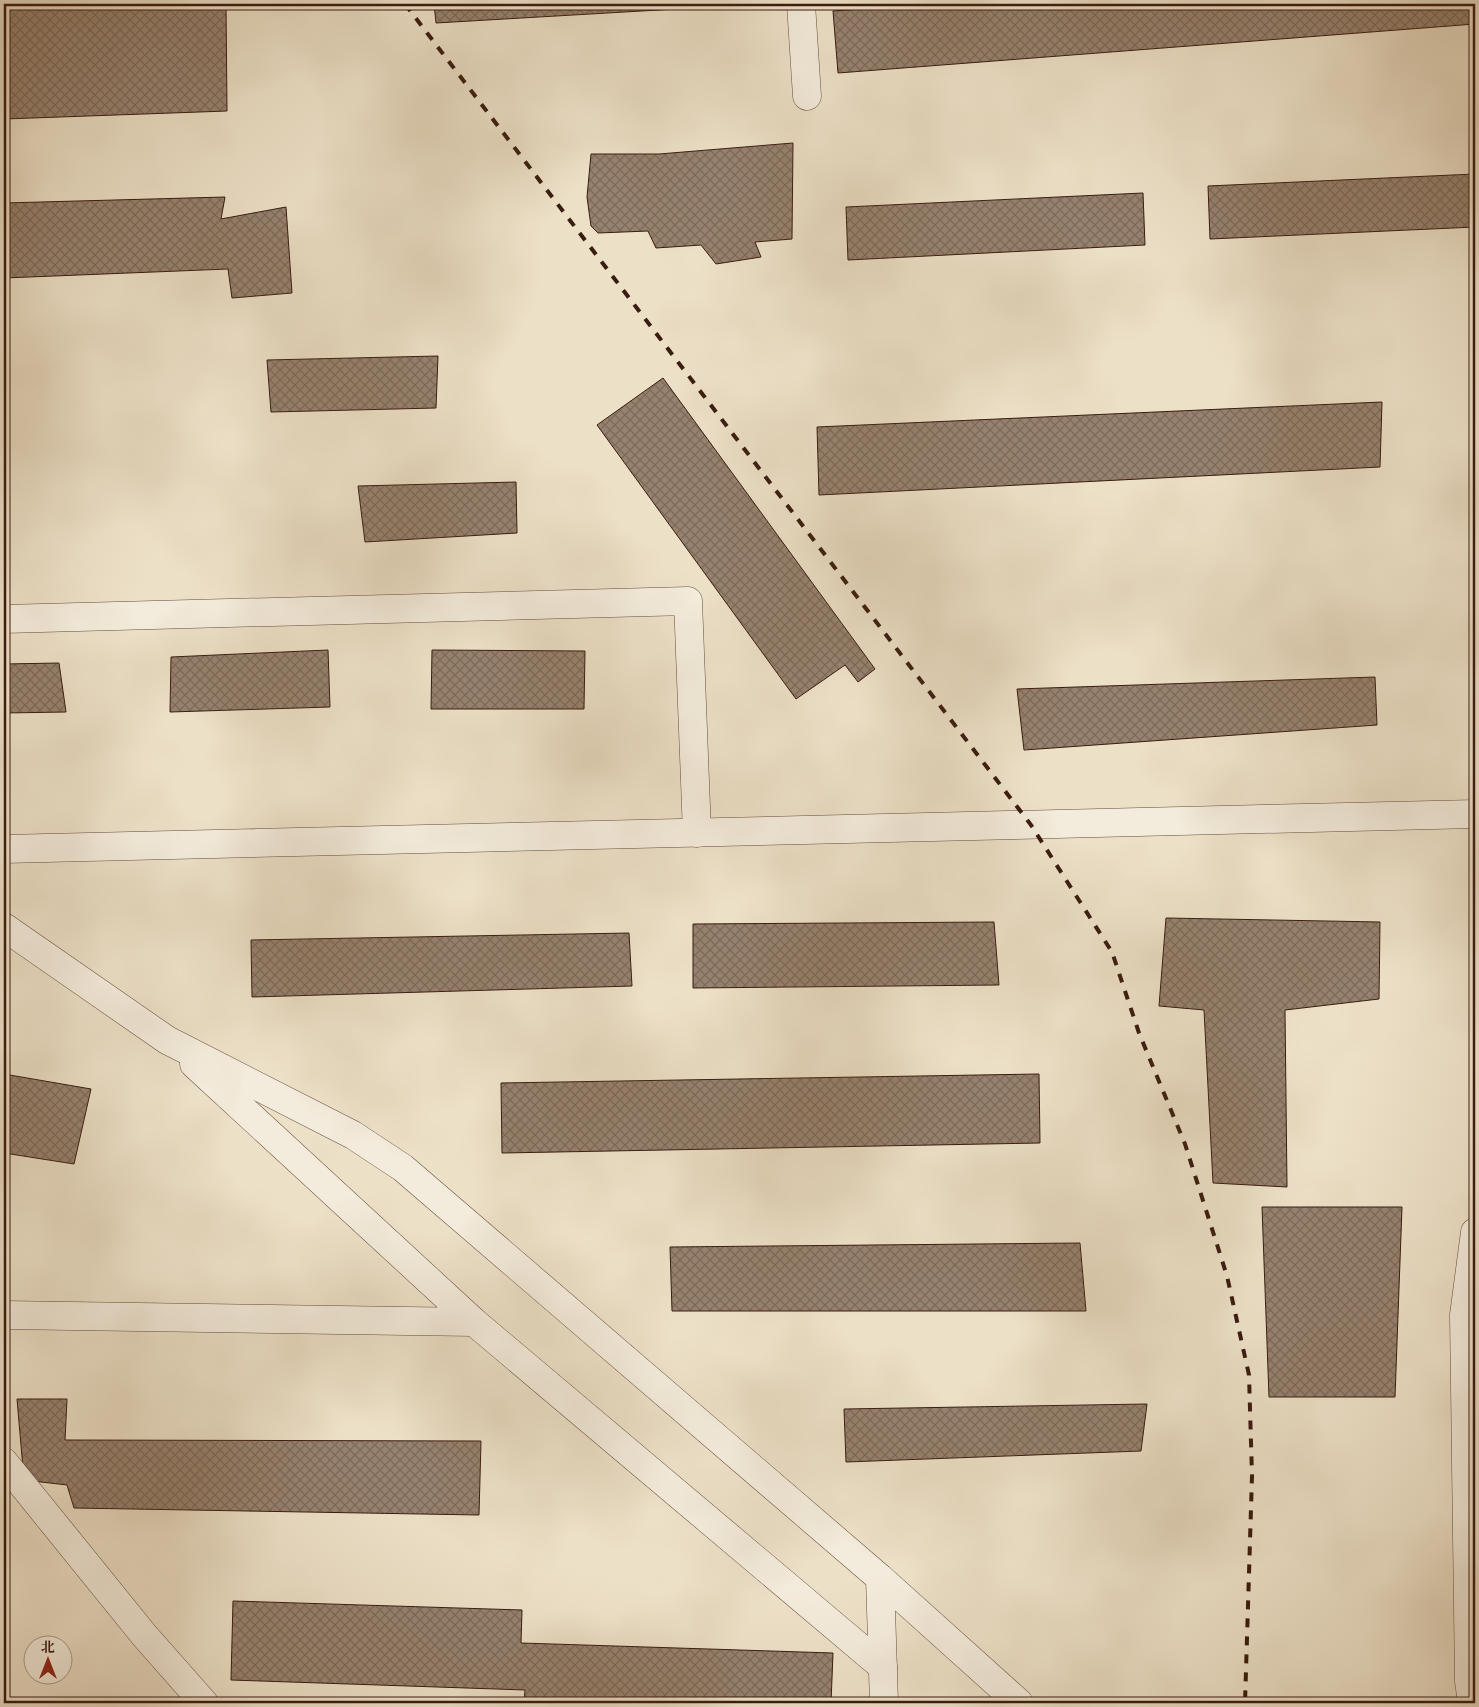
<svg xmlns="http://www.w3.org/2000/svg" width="1479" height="1707" viewBox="0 0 1479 1707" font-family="'Gentium Book Plus','Noto Serif SC',serif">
<defs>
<pattern id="building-cross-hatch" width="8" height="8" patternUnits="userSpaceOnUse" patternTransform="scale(1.25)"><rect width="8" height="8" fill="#97826f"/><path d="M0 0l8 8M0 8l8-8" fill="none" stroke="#7c6a5a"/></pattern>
</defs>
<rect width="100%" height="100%" fill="#ece0c7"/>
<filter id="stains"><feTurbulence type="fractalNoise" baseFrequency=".004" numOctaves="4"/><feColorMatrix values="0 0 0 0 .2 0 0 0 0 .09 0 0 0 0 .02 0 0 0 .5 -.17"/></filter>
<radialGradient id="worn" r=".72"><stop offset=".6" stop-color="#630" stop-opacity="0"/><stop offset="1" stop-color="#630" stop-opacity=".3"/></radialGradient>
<g fill="url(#building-cross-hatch)" stroke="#3a1c10">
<polygon points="4,4 226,4 227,111 4,119"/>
<polygon points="434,4 745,4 745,5 436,23"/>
<polygon points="931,4 1475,4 1475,24 838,73 833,11"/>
<polygon points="793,143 792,239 755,242 761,257 716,264 701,245 656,248 648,231 598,233 591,226 587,197 591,154 659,154"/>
<polygon points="1475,174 1475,227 1210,239 1208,186"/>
<polygon points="1143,193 1145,245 848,260 846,207"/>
<polygon points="225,197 221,219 286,207 292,293 232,298 228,269 4,278 4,203"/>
<polygon points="438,356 436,408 271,412 267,360"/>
<polygon points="663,378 875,669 858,682 845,665 796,699 597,425"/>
<polygon points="1382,402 1380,467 819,495 817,427"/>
<polygon points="516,482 517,533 365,542 358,486"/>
<polygon points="4,506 8,506 6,547 4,548"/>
<polygon points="328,650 330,707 170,712 171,657"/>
<polygon points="432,650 585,651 584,709 431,709"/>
<polygon points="59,663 66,712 4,713 4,664"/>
<polygon points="1375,677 1377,725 1024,750 1017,689"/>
<polygon points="1166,918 1380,922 1379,999 1285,1010 1287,1187 1213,1183 1204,1010 1159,1006"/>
<polygon points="994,922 999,985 693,988 693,924"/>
<polygon points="629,933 632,986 252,997 251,940"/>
<polygon points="4,1074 91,1089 74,1164 4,1153"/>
<polygon points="1039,1074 1040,1143 502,1153 501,1083"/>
<polygon points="1262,1207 1402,1207 1395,1397 1269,1397"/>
<polygon points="1080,1243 1086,1311 672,1311 670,1247"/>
<polygon points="17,1399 67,1399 65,1440 481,1441 479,1515 74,1508 67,1485 24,1480"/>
<polygon points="1147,1404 1141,1451 846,1462 844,1409"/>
<polygon points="233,1601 522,1610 521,1643 833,1653 831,1703 524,1703 525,1690 231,1680"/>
</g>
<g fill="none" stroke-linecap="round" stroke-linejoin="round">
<g stroke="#664d3e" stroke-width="29">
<g id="minor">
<polyline points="801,4 807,96"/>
<polyline points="4,619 688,601 697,833"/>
<polyline points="4,849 1475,814"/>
<polyline points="4,927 167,1040 353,1135 403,1168 880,1578 1019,1703"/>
<polyline points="4,1315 474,1322 194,1064"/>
<polyline points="474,1322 883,1667"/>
<polyline points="4,1462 144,1635 204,1703"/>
<polyline points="880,1578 884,1703"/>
<polyline points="1472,1703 1469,1681 1464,1315 1475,1232"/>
</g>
</g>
<use href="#minor" stroke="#f3ebdb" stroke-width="28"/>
<polyline stroke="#3a1c10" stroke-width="4" stroke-dasharray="9 9" stroke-linecap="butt" points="405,4 1031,825 1112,952 1139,1033 1185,1144 1227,1276 1249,1375 1252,1476 1245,1703"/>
</g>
<rect width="1479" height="1707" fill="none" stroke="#ece0c7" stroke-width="20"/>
<rect x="5" y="5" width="1469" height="1697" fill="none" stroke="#3a1c10" stroke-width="2.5"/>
<rect x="10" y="10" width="1459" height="1687" fill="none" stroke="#3a1c10"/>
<g transform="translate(48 1660)"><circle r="24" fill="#f3ebdb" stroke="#a9988a"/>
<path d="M0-4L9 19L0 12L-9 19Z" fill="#8f2418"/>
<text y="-8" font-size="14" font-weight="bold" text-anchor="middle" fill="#3a1c10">北</text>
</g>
<rect width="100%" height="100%" filter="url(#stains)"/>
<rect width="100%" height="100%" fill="url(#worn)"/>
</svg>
